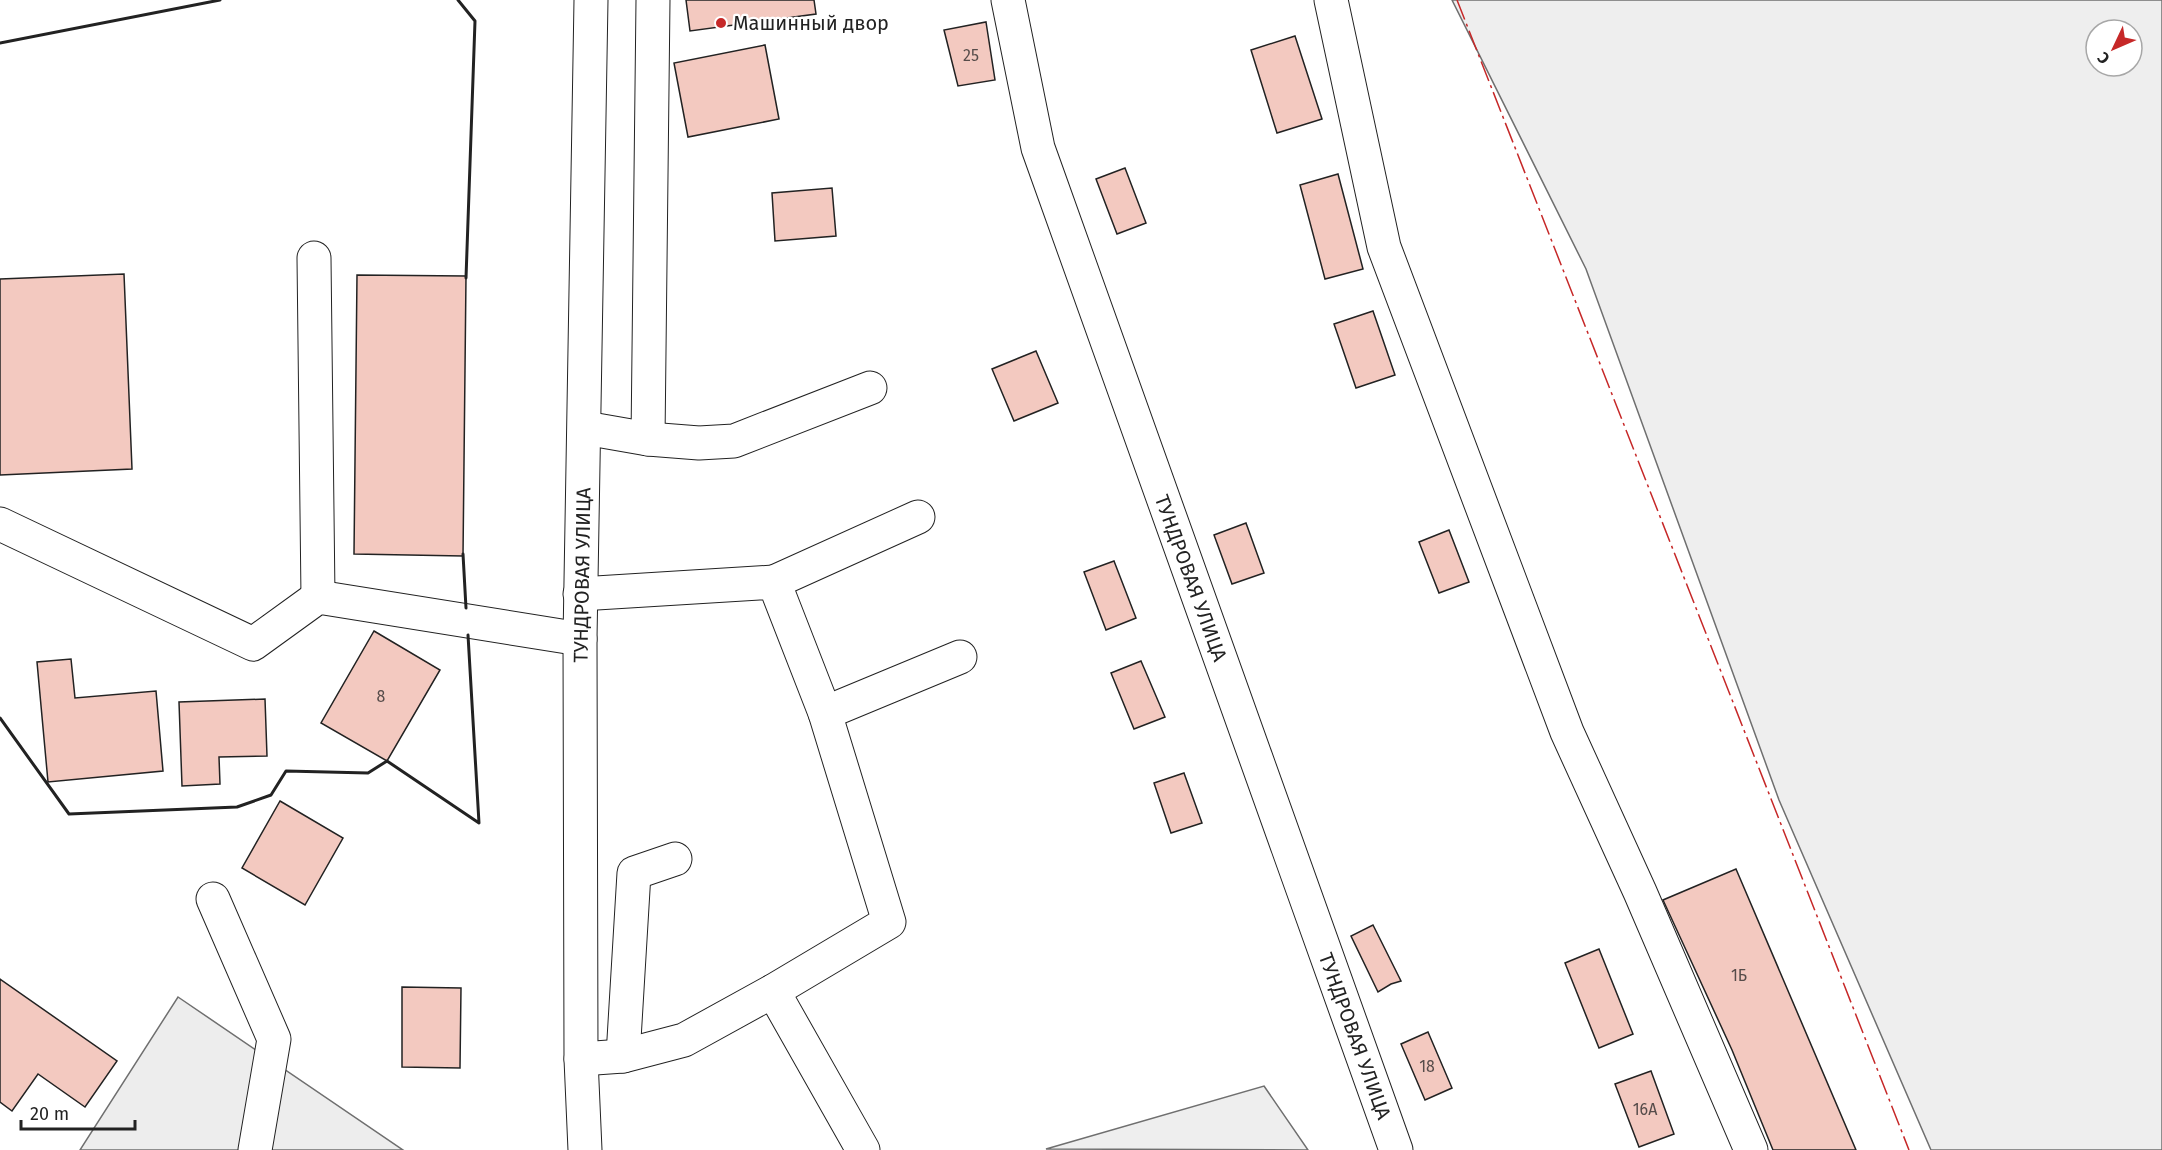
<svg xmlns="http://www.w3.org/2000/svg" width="2162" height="1150" viewBox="0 0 2162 1150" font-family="'Fira Sans',sans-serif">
<rect width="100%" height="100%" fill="#fff"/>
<g fill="#eee" stroke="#6f6f6f" stroke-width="1.5" fill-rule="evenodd">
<path d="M 1452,0 L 2162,0 L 2162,1150 L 1931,1150 L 1779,800 L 1586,269 ZM 2096,30 L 2132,30 L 2132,66 L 2096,66 Z"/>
<polygon points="1264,1086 1308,1150 1046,1149"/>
</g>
<polygon fill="#ededed" stroke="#6f6f6f" stroke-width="1.5" points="178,997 403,1150 80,1150"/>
<g fill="#f3c9c0" stroke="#222" stroke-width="1.5">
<polygon points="686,0 814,0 816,14 690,31"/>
<polygon points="986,22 995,80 958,86 944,30"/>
<polygon points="1295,36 1322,119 1277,133 1251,50"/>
<polygon points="765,45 779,119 688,137 674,63"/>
<polygon points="1125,168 1146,223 1117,234 1096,179"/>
<polygon points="1338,174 1363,269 1325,279 1300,185"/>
<polygon points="832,188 836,236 775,241 772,193"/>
<polygon points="124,274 132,469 0,475 0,279"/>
<polygon points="357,275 466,276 463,556 354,554"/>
<polygon points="1373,311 1395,375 1356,388 1334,324"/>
<polygon points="1036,351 1058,403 1014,421 992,369"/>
<polygon points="1246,523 1264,573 1232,584 1214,535"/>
<polygon points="1449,530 1469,582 1439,593 1419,542"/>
<polygon points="1114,561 1136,618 1106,630 1084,572"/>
<polygon points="374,631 440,670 387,761 321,723"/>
<polygon points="71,659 75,698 156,691 163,771 48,782 37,662"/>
<polygon points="1141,661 1165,717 1134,729 1111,673"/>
<polygon points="265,699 267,756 219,757 220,784 182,786 179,702"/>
<polygon points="1184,773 1202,823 1171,833 1154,783"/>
<polygon points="280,801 343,838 305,905 242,868"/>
<polygon points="1736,869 1856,1150 1773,1150 1732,1050 1663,900"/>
<polygon points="1373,925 1401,981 1391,984 1378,992 1351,936"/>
<polygon points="1599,949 1633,1034 1599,1048 1565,963"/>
<polygon points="0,979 117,1061 85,1107 38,1074 12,1111 0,1102"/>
<polygon points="402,987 461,988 460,1068 402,1067"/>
<polygon points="1428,1032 1452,1088 1425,1100 1401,1044"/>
<polygon points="1651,1071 1674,1134 1639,1147 1615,1084"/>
</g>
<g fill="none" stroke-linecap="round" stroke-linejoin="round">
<g stroke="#222" stroke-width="35">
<g id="minor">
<polyline points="1008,0 1038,148 1396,1150"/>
<polyline points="1331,0 1384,247 1567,732 1640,892 1751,1150"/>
<polyline points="314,258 318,597"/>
<polyline points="585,428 648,439 699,443 734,441 870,388"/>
<polyline points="648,439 653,0"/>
<polyline points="0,524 253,644 318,597 580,639"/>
<polyline points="774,582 918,517"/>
<polyline points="580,594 774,582 825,713 889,922 773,991 684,1040 623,1056 581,1059"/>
<polyline points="825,713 960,657"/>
<polyline points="213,899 274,1039 255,1150"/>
<polyline points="773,991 863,1150"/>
<polyline points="623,1056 634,873 675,859"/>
</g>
</g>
<g stroke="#222" stroke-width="35">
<polyline id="major" points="585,1150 581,1059 580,639 591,0"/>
</g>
<use href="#minor" stroke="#fff" stroke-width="33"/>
<use href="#major" stroke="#fff" stroke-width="33"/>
<g stroke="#222" stroke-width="3">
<polyline points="458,0 475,21 466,278"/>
<polyline points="0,43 220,0"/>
<polyline points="463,554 466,608"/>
<polyline points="0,718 69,814 237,807 271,795 286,771 368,773 387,761 479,823 468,635"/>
</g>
<polyline stroke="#c62828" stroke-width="1.5" stroke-dasharray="21 4.5 3 4.5" stroke-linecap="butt" points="1457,0 1909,1150"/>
</g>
<circle fill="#c62828" stroke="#fff" stroke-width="2" cx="721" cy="23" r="6"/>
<g text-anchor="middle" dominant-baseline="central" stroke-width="4.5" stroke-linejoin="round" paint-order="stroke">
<g font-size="16" fill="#564c4a">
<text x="971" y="55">25</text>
<text x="381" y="696">8</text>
<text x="1739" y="975">1Б</text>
<text x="1427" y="1066">18</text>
<text x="1645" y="1109">16А</text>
</g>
<g font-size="20" fill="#222" stroke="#fff" text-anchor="start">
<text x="733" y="23">Машинный двор</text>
</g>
<g font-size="20" fill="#222" stroke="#fff">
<text transform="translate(582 575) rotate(-89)">ТУНДРОВАЯ УЛИЦА</text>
<text transform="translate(1191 578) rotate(70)">ТУНДРОВАЯ УЛИЦА</text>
<text transform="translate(1355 1036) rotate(70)">ТУНДРОВАЯ УЛИЦА</text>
</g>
</g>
<g transform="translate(2114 48) rotate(226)"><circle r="28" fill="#ffffff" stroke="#a7a7a7" stroke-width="1.5"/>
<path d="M0-4.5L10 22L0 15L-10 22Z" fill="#c62828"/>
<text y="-9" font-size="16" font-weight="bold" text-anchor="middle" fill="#222222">С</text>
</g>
<path d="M21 1120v9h114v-9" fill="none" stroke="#222222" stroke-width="3"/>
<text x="30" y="1120" font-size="18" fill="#222222" stroke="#ffffff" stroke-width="4.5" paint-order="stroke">20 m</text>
</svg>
